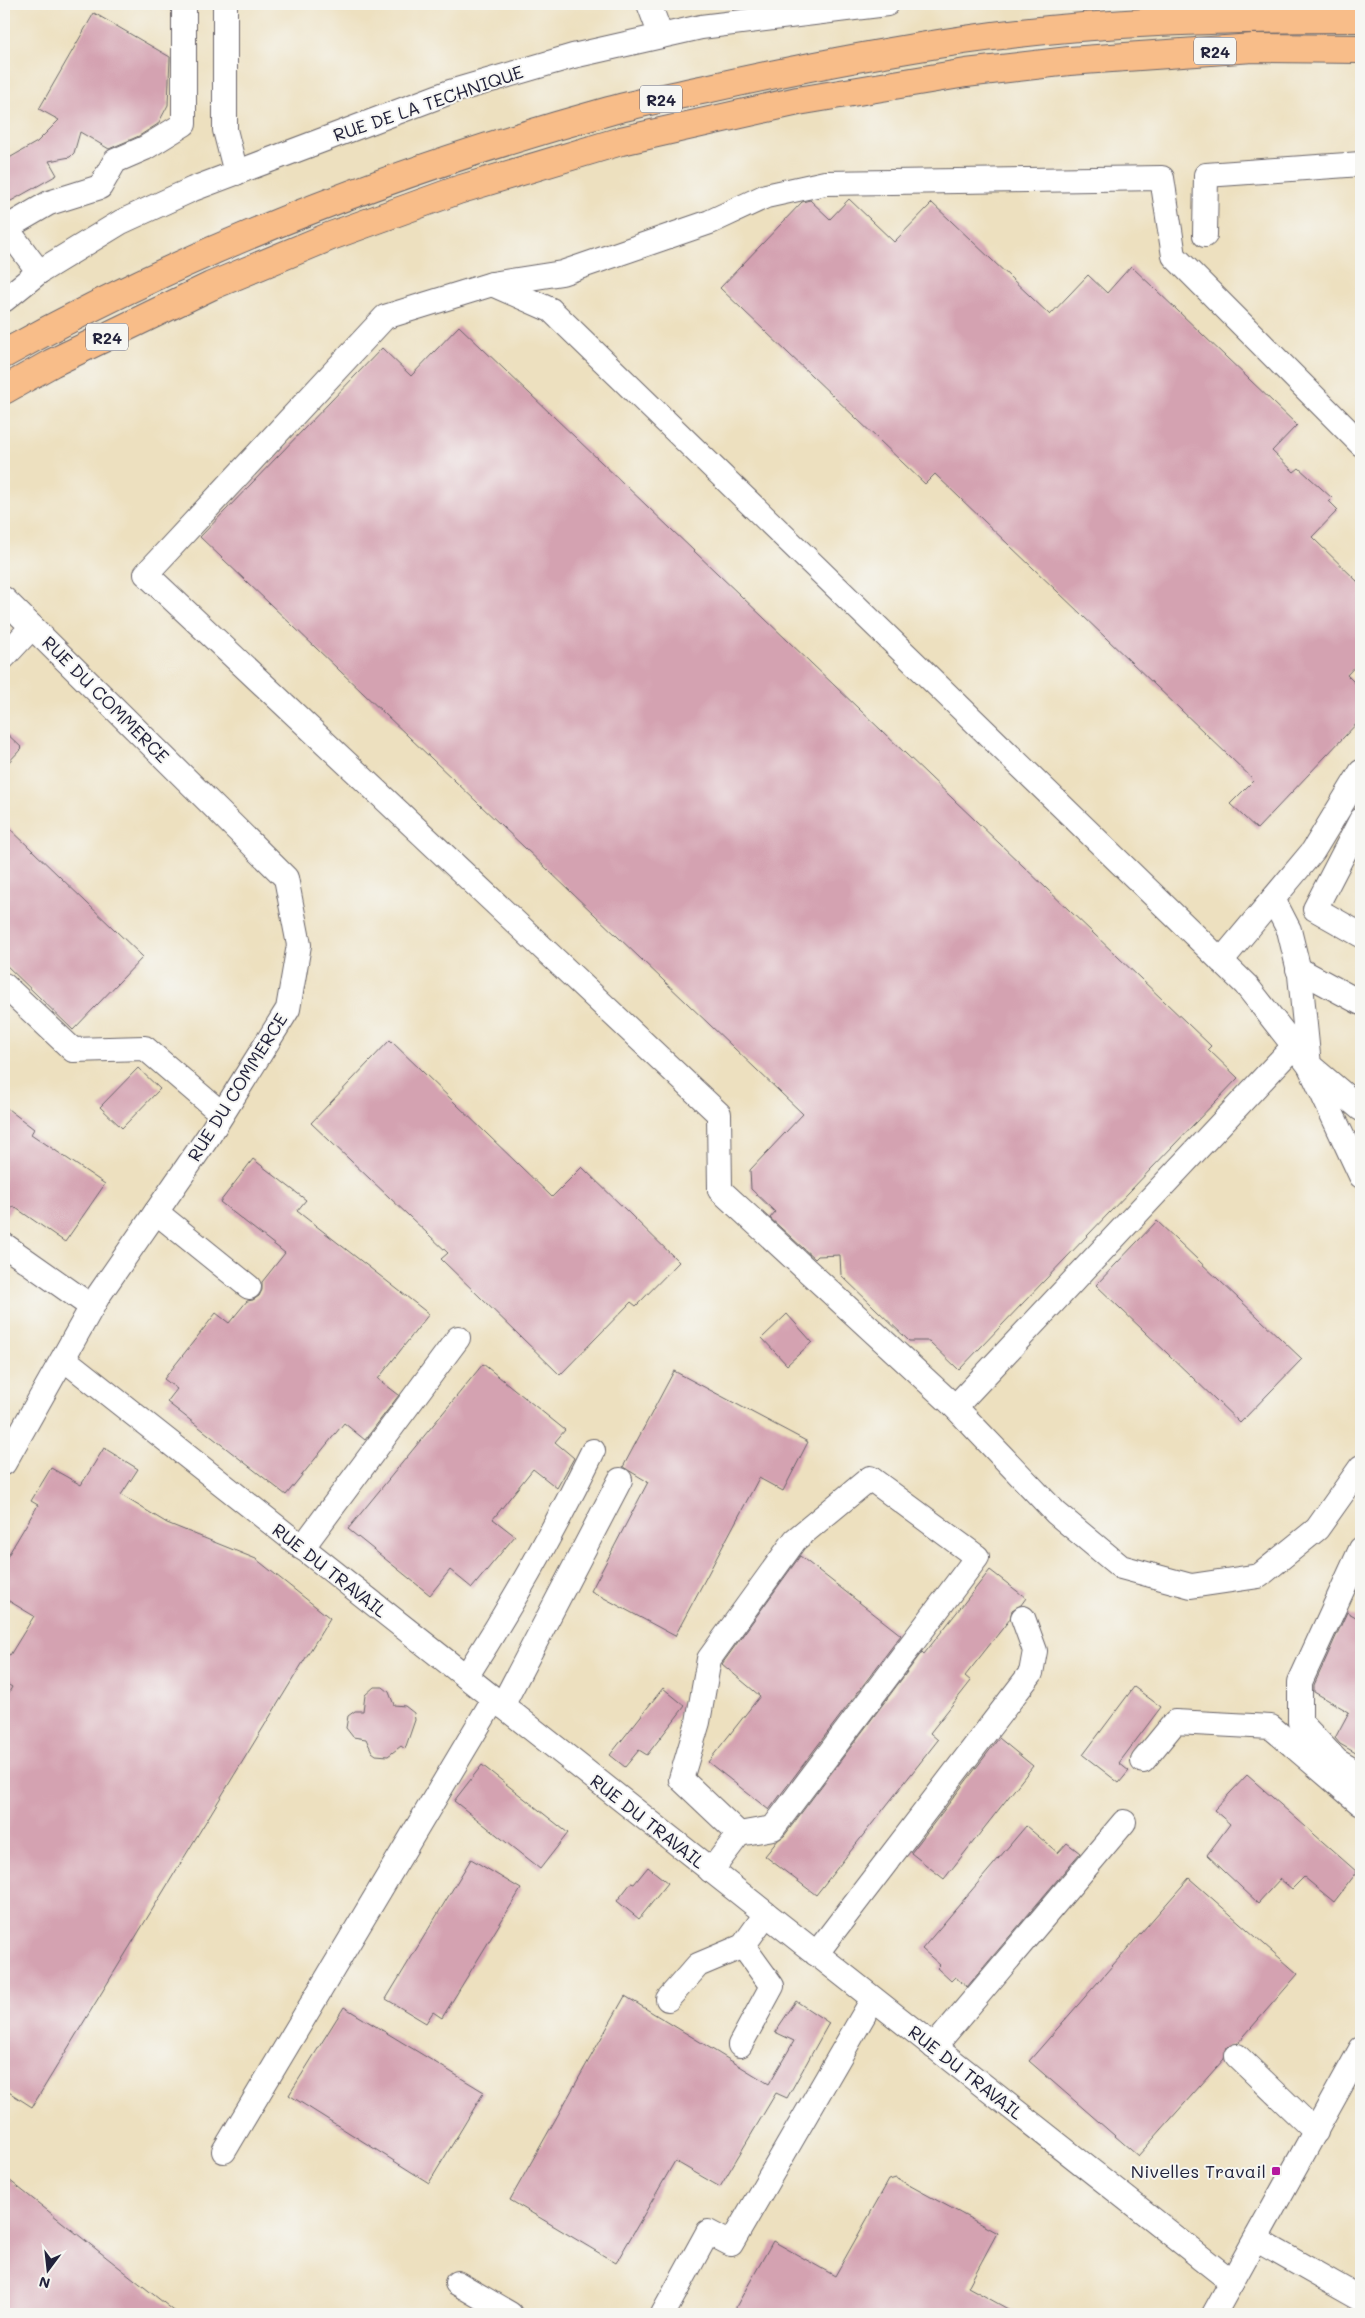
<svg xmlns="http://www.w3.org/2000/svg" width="1365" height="2318" viewBox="0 0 1365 2318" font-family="Mali,sans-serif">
<rect width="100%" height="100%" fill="#f6f6f2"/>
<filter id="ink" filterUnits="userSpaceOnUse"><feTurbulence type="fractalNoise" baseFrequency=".02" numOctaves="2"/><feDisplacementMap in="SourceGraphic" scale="10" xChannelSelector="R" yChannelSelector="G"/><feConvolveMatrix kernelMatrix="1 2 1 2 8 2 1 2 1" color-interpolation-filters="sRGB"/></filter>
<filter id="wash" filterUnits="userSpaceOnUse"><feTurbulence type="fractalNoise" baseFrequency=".0096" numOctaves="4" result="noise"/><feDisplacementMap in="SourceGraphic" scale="20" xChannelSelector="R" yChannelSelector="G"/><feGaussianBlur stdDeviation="1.12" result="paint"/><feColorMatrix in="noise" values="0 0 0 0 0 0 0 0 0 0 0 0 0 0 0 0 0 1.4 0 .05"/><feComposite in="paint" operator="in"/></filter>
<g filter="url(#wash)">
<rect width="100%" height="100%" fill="#ede0bf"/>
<g id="blocks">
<g fill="#d4a2b1">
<polygon points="94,13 170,57 168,105 158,124 139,136 109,149 80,132 74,153 70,157 49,161 57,175 11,201 4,197 4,161 37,142 59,120 39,109"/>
<polygon points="849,199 894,242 932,203 1050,315 1088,275 1107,293 1131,266 1297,425 1272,451 1294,472 1299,468 1332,498 1329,501 1338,510 1312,537 1361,585 1361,660 1347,675 1361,689 1361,719 1257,829 1230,804 1254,780 935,474 925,484 720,288 802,202 810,200 830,219"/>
<polygon points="459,326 1211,1046 1208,1049 1238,1078 959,1370 929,1341 909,1341 841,1275 840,1255 818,1256 815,1259 770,1218 775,1212 751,1189 750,1170 803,1114 200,537 382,348 411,376"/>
<polygon points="4,731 22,748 4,767"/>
<polygon points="4,823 143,957 73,1030 4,963"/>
<polygon points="390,1040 552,1197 582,1167 679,1262 636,1306 631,1302 560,1375 441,1259 448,1253 311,1123"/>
<polygon points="138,1068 160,1089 122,1128 100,1107"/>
<polygon points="4,1106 34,1129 31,1134 105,1184 65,1242 13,1206 4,1220"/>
<polygon points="253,1159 306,1200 297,1211 429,1314 378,1379 399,1395 365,1440 344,1423 286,1495 167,1402 177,1389 164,1379 216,1313 229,1323 247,1301 253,1300 259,1296 262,1290 262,1282 285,1253 220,1202"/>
<polygon points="1157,1221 1302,1359 1240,1423 1096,1285"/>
<polygon points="787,1314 812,1342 787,1365 762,1338"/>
<polygon points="483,1364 565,1430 555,1442 574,1458 557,1488 533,1469 493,1519 515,1536 472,1588 450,1570 430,1595 348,1529"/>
<polygon points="674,1371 808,1442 783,1491 759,1478 675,1636 591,1591 648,1482 623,1467"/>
<polygon points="104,1448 138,1469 121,1495 167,1523 256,1559 330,1618 32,2107 4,2089 4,1701 12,1687 4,1682 4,1652 10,1655 34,1616 4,1598 4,1562 38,1505 31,1501 51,1468 81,1485"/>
<polygon points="800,1556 901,1635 769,1810 708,1762 760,1696 722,1664"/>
<polygon points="990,1570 1026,1598 1021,1605 1012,1610 1010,1619 965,1676 971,1681 930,1733 938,1740 816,1895 765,1856 778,1840 784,1836 922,1652 924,1654"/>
<polygon points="1347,1612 1361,1620 1361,1756 1340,1744 1335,1738 1349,1712 1314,1692 1314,1685"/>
<polygon points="374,1687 383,1687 389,1692 394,1705 405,1706 414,1713 415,1720 405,1749 401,1746 388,1756 376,1755 372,1752 366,1739 353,1737 346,1728 348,1716 355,1711 363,1711 365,1695"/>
<polygon points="1134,1687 1161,1707 1119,1763 1129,1771 1119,1783 1083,1755"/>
<polygon points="663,1688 685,1706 647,1755 639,1750 625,1767 610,1755"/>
<polygon points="999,1738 1033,1766 944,1879 911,1853"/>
<polygon points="482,1765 568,1833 540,1869 454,1801"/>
<polygon points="1247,1775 1357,1872 1334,1902 1304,1877 1292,1889 1280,1879 1258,1903 1207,1855 1230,1824 1214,1810"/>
<polygon points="1026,1826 1058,1853 1067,1843 1080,1853 967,1987 955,1977 951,1981 937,1968 940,1965 922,1949"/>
<polygon points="471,1859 521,1889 442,2018 433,2012 426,2023 386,1999"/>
<polygon points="648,1867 668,1883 639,1919 617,1901 631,1883 634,1884"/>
<polygon points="1189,1878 1298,1974 1238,2043 1227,2047 1224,2059 1138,2156 1029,2061"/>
<polygon points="625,1996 769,2084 794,2041 775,2032 796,2001 829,2023 787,2098 776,2093 720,2187 675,2161 616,2263 510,2200"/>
<polygon points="344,2007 484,2092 429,2183 289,2095"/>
<polygon points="4,2176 178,2314 4,2314"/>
<polygon points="896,2178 997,2233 968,2287 1017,2314 732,2314 773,2241 835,2276 889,2180"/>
</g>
</g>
</g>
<g filter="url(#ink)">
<use href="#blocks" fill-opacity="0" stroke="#696469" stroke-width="1"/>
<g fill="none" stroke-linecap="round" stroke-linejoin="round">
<g stroke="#696469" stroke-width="26">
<g id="minor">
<polyline points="225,4 225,130 236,173"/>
<polyline points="649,4 661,36"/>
<polyline points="4,225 39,272"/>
<polyline points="6,228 49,203 100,187 115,161 145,148 184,124 184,4"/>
<polyline points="1205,235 1206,175 1361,164"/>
<polyline points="492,284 562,273 710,222 766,196 825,183 1162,178 1174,256 1361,444"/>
<polyline points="4,300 39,272 121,222 193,189 450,92 573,56 701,27 887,4"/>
<polyline points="4,599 286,878 299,945 288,1009 208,1137 98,1296 4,1463"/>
<polyline points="4,657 32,627"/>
<polyline points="1361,820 1315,909 1361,935"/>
<polyline points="1273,899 1289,930 1300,975 1309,1065 1361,1109"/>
<polyline points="1221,961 1313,851 1361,772"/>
<polyline points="1298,969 1361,1003"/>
<polyline points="4,985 73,1050 145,1048 222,1114"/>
<polyline points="1361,1176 1309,1065 1246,985 551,310 492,284 385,317 146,574 719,1114 720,1190 955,1407 1056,1513 1121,1567 1191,1586 1259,1576 1317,1529 1361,1467"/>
<polyline points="156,1212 249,1287"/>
<polyline points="4,1245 92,1307"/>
<polyline points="64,1359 1232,2282"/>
<polyline points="955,1407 1294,1046"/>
<polyline points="302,1548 458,1338"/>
<polyline points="1361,1549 1300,1682 1300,1722 1337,1761 1361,1775"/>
<path d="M 466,1677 C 514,1602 554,1531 593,1451"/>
<polyline points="502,1706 620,1480"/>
<polyline points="1143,1761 1175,1722 1271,1727 1361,1804"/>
<polyline points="711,1871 739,1834 773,1828 977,1557 870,1478 795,1540 709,1659 698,1722 681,1779 739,1834"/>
<polyline points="816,1954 1031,1673 1035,1651 1023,1618"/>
<polyline points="668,1999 698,1965 743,1946 766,1914"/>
<polyline points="740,2045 772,1986 743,1946"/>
<polyline points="934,2047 1124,1822"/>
<polyline points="1237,2056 1316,2132"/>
<polyline points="224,2151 494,1699"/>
<polyline points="1257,2240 1361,2299"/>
<polyline points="457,2283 510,2314"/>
<polyline points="663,2314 708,2232 731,2244 873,1999"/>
<polyline points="1214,2314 1361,2049"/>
</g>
</g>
<g stroke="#696469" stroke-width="30">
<g id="highway">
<path d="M 4,354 C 194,248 399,169 609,111 C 641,102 674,96 706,89 C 791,70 877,53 964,40 C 1095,21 1229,18 1361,18"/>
<polyline points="4,390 52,363 211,286 331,236 458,190 621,141 798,101 966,73 1069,61 1253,48 1361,49"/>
</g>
</g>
<use href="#minor" stroke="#fff" stroke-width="24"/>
<use href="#highway" stroke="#f8bd89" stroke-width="28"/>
</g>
</g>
<rect fill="#b5179e" stroke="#f6f6f2" stroke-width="2" x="1271" y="2166" width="10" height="10" rx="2.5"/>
<g text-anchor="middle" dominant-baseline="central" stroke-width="4" stroke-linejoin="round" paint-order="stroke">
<g fill="#f6f6f2" stroke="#626272" stroke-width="1">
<rect x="1194" y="37.5" width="42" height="27" rx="4"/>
<rect x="640" y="85.5" width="42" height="27" rx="4"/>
<rect x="86" y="323.5" width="42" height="27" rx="4"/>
</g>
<g font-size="16" font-weight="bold" fill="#22223b">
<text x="1215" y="51">R24</text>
<text x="661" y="99">R24</text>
<text x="107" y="337">R24</text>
</g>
<g font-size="18" fill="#22223b" stroke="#f6f6f2">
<text transform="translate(428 103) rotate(-19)">RUE DE LA TECHNIQUE</text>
<text transform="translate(106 699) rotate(45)">RUE DU COMMERCE</text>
<text transform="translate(237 1087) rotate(-58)">RUE DU COMMERCE</text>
<text transform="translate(330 1570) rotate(38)">RUE DU TRAVAIL</text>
<text transform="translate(648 1821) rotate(38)">RUE DU TRAVAIL</text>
<text transform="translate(966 2072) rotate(38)">RUE DU TRAVAIL</text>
</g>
<g font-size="18" fill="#22223b" stroke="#f6f6f2" text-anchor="end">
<text x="1266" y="2171">Nivelles Travail</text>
</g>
</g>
<rect width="1365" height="2318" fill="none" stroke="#f6f6f2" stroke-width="20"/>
<g transform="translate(48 2270) rotate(195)" stroke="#f6f6f2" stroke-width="4" paint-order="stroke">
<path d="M0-4L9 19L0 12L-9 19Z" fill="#22223b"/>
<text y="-8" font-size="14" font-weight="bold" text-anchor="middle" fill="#22223b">N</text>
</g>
</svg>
